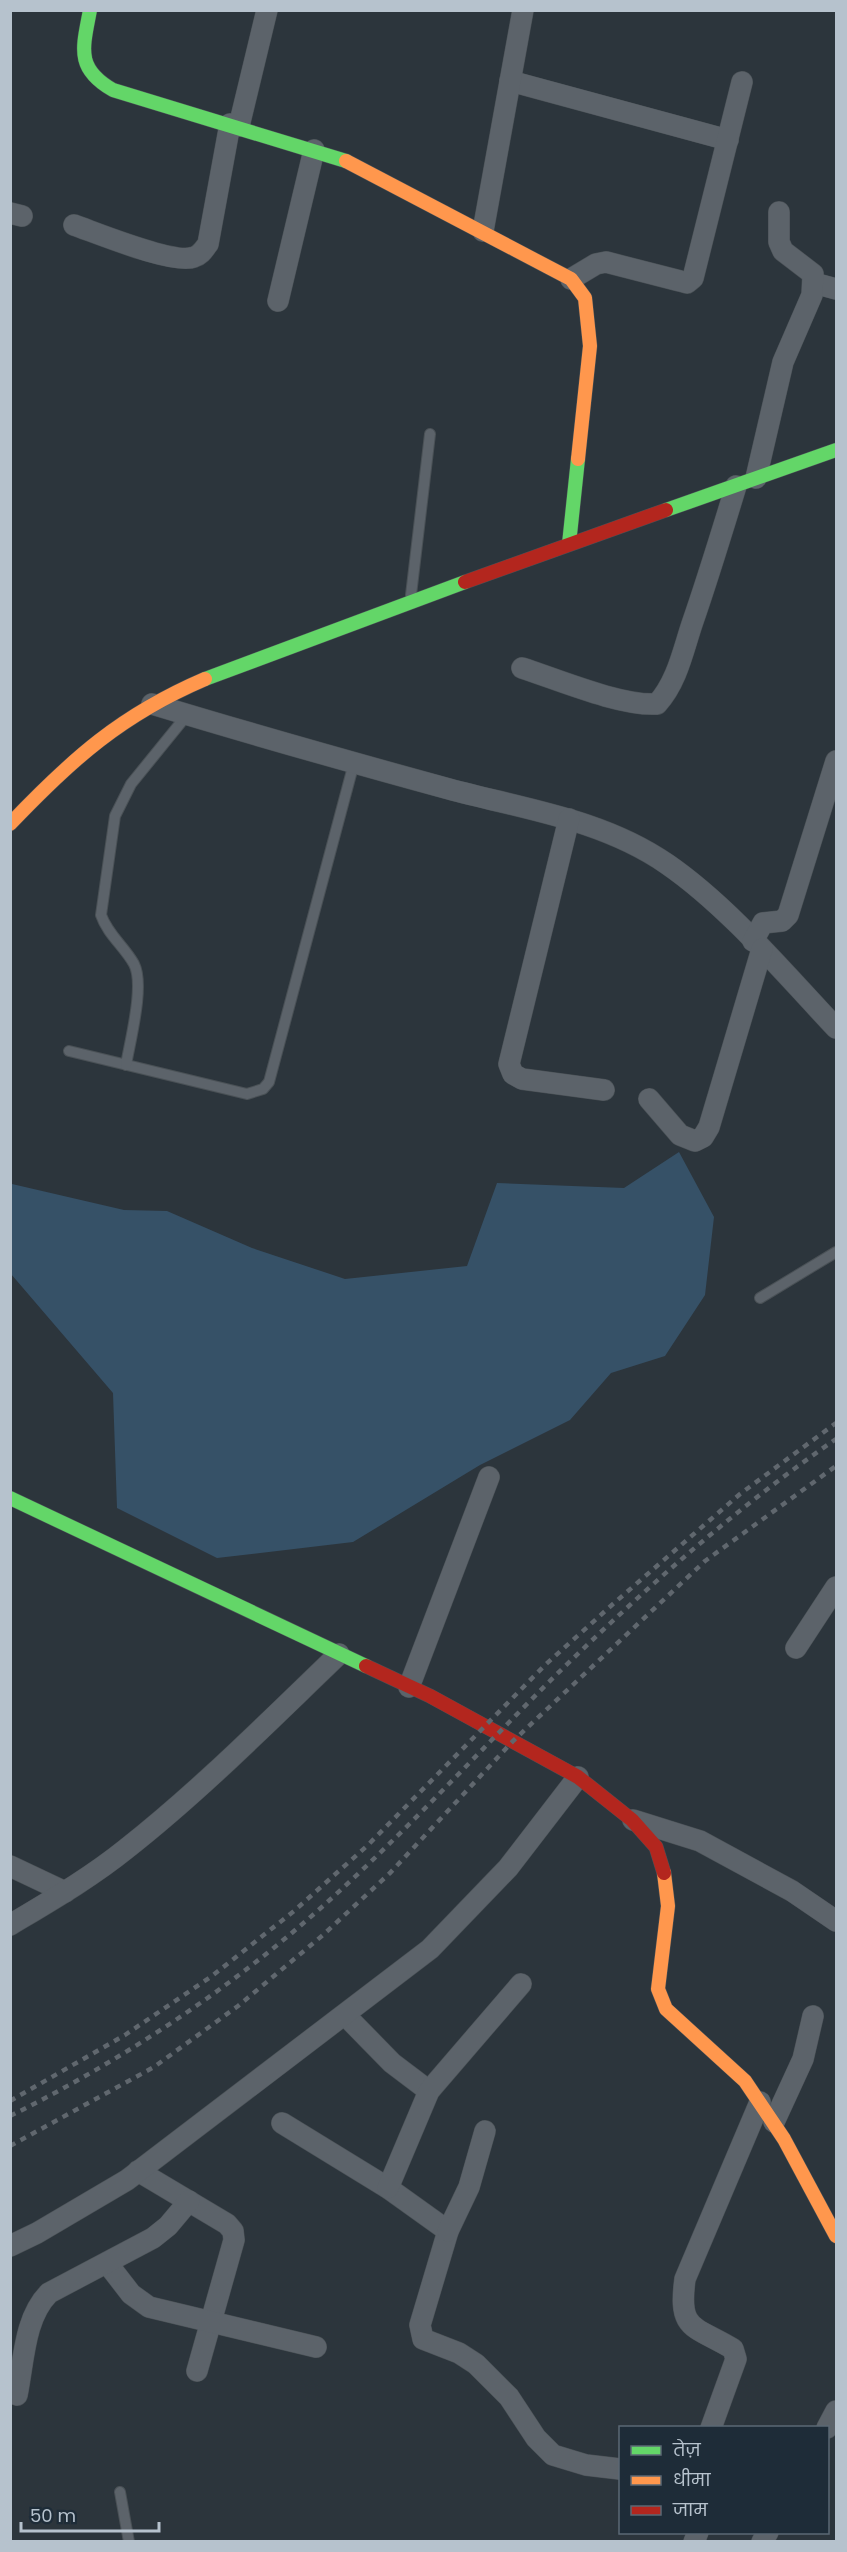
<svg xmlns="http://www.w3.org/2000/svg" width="847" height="2552" viewBox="0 0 847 2552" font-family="Poppins,'Noto Sans Devanagari',sans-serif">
<rect width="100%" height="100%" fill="#2c353c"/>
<polygon fill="#365167" points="679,1152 714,1217 705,1295 665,1356 611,1373 570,1420 480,1465 353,1542 217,1558 117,1508 113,1393 11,1274 12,1184 124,1210 167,1211 252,1248 345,1279 467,1266 497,1183 624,1188"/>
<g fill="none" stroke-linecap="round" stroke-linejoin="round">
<g stroke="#4a5156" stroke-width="12">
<g id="lane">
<polyline points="411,595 430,434"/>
<polyline points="69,1051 247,1094 263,1089 269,1082 354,763"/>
<path d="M 126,1065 C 130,1041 145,985 134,964 C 124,946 108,935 101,915 L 115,816 L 131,784 L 187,715"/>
<polyline points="760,1298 836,1252"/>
<polyline points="120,2492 129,2542"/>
</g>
</g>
<g stroke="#4a5156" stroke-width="22">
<g id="street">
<polyline points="510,81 728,140"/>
<polyline points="239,126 267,10"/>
<polyline points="10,213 22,216"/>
<path d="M 74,225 C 97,233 174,265 194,257 C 201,255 204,249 208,244 L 230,124"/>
<polyline points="483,231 523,10"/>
<polyline points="571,279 596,264 606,262 680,281 687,283 693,278 742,82"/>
<polyline points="814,283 836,289"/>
<polyline points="278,301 314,150"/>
<polyline points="756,478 783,362 812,295 813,274 783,251 779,242 779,212"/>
<path d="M 522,668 C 559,680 620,706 657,704 C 677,682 683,651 692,624 C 708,578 722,532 736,486"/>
<path d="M 152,704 C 251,734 350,762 449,789 C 523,809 602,819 667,864 C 728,906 785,974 836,1028"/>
<polyline points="569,819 509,1064 513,1074 522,1079 604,1090"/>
<polyline points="753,941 763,923 782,921 788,915 836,761"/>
<polyline points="649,1099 680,1135 695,1141 703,1137 709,1127 762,949"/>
<polyline points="796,1648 836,1587"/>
<polyline points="409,1687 489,1477"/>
<polyline points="633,1820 700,1841 792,1891 836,1921"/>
<polyline points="10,1866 65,1892"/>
<path d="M 10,1925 C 50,1901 90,1878 126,1849 C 201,1790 269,1721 339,1654"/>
<polyline points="346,2016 392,2063 429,2091"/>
<polyline points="774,2122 803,2059 813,2016"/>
<polyline points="282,2123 388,2188 448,2231 420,2325 423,2339 459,2353 476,2364 509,2397 536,2438 553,2455 586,2465 620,2469"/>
<polyline points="138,2171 227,2224 233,2231 234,2240 197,2371"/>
<polyline points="388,2188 429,2091 521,1984"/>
<polyline points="448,2231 469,2187 485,2131"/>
<polyline points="10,2246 37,2233 127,2180 430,1949 508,1868 578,1777"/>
<polyline points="107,2263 131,2294 149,2307 316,2347"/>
<path d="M 17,2395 C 24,2361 24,2318 49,2293 L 153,2238 L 168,2226 L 189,2201"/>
<path d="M 711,2428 L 736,2359 L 733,2349 C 693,2325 678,2331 685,2279 L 760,2102"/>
<polyline points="827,2428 836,2411"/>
<polyline points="694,2542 698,2532"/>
<polyline points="762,2542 768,2532"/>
</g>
</g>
<g stroke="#4a5156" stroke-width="15">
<g id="fast">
<path d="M 90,10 C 83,48 75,68 113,90 L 346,161"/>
<polyline points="666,510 836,450"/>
<polyline points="569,544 578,459"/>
<polyline points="205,679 465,582"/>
<polyline points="10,1498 366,1666"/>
</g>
</g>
<g stroke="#4a5156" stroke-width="15">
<g id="slow">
<polyline points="346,161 571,279 585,298 590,346 578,459"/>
<path d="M 10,824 C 72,759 121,715 205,679"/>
<polyline points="664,1873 668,1906 658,1989 666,2009 745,2081 784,2139 836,2236"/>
</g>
</g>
<g stroke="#4a5156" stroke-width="15">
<g id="jam">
<polyline points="465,582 666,510"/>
<polyline points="366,1666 430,1696 578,1777 632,1820 656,1847 664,1873"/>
</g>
</g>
<use href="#lane" stroke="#5c636a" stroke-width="10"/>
<use href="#street" stroke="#5c636a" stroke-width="21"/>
<use href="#fast" stroke="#63d668" stroke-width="14"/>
<use href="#slow" stroke="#ff974d" stroke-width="14"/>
<use href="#jam" stroke="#b3261e" stroke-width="14"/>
<g stroke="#60676e" stroke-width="4.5" stroke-dasharray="6 6" stroke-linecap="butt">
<polyline points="10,2101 125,2035 212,1976 294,1911 368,1845 545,1665 613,1604 740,1494 836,1423"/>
<path d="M 10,2116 C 115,2064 218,1997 307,1920 C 395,1844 473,1757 556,1675 C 643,1590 736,1508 836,1439"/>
<polyline points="10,2146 154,2067 238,2006 323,1935 390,1873 513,1741 705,1561 836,1466"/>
</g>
</g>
<rect width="847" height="2552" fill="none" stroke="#b6c2cd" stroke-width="24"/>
<rect x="619" y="2426" width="210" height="108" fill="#1e2c38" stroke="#5b6874" stroke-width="1.5"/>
<rect x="631" y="2446" width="30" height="9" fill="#63d668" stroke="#5b6874" stroke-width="1.5"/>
<text x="673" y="2456" font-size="18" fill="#b6c2cd">तेज़</text>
<rect x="631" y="2476" width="30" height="9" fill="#ff974d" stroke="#5b6874" stroke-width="1.5"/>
<text x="673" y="2486" font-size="18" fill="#b6c2cd">धीमा</text>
<rect x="631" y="2506" width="30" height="9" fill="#b3261e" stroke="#5b6874" stroke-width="1.5"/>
<text x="673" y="2516" font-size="18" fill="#b6c2cd">जाम</text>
<path d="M21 2522v9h138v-9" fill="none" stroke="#b6c2cd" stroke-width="3"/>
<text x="30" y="2522" font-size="18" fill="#b6c2cd" stroke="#1e2c38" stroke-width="4.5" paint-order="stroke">50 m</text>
</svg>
